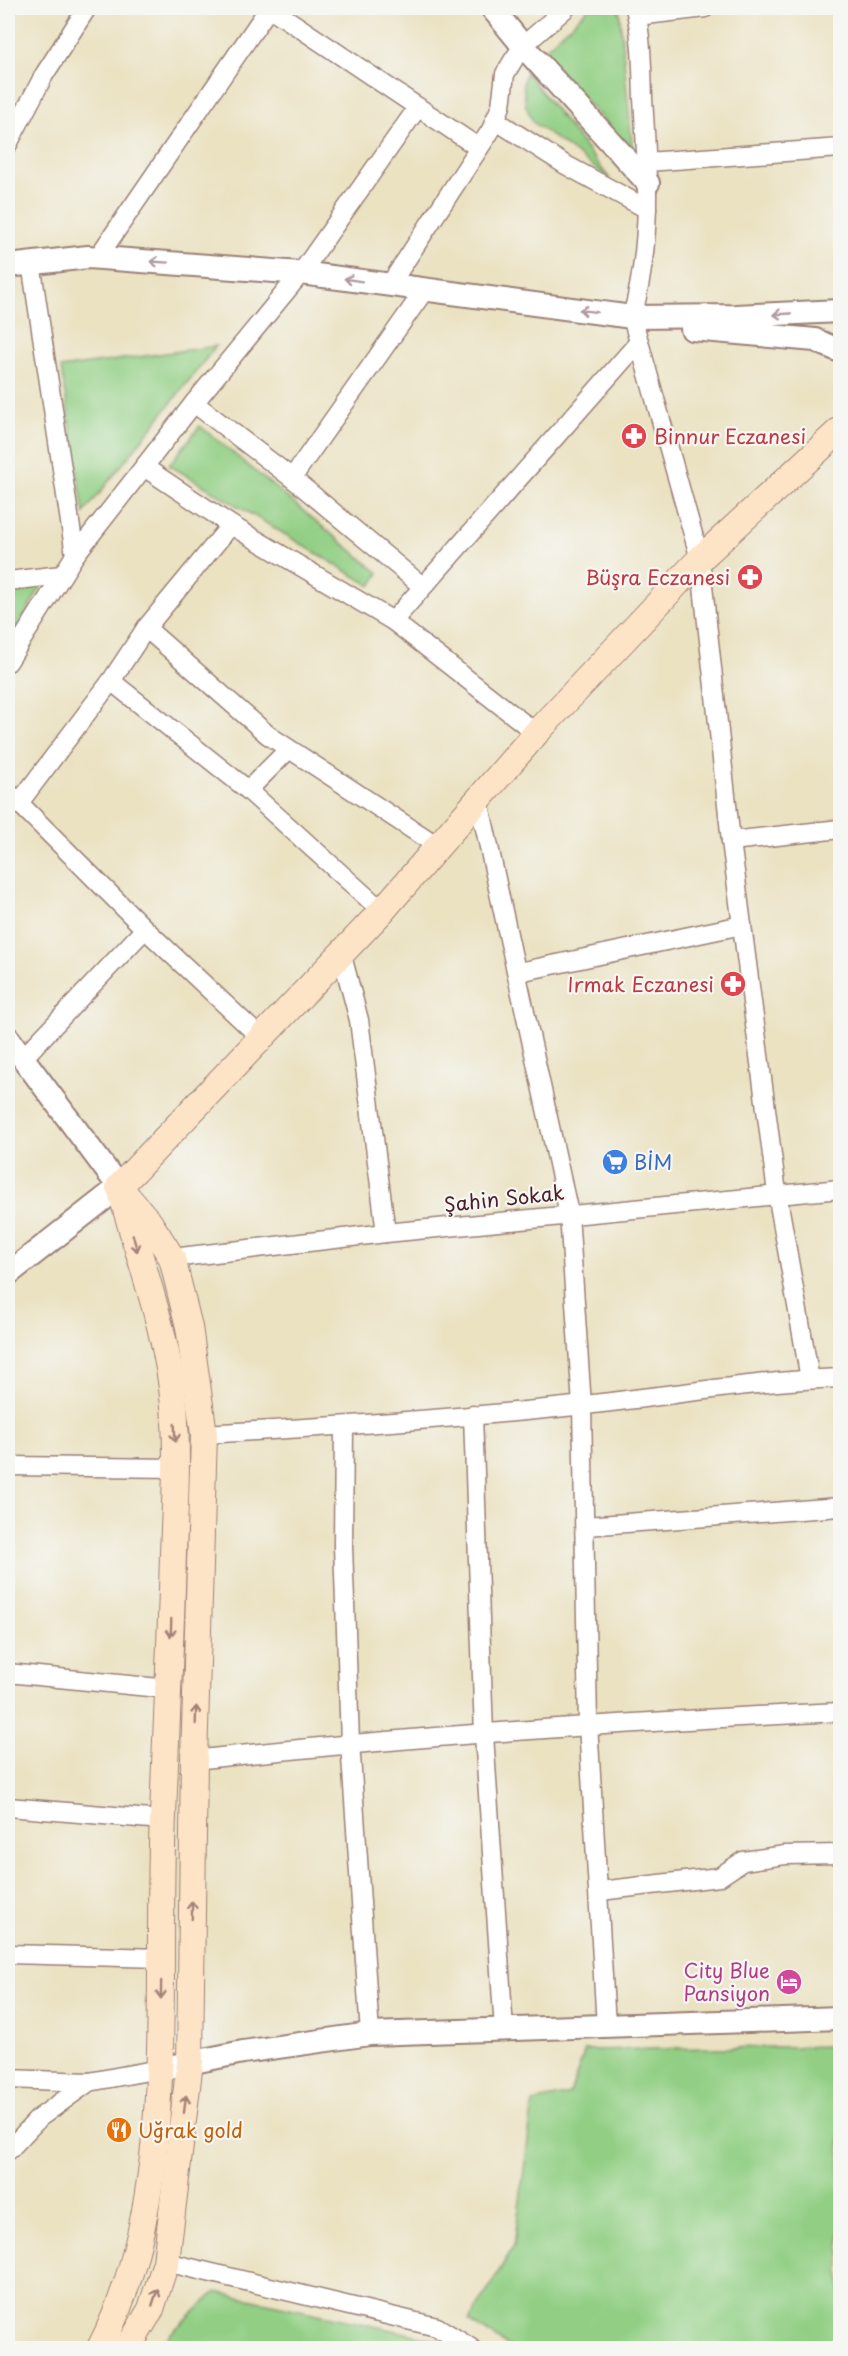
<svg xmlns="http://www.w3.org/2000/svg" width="848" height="2356" viewBox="0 0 848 2356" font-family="'Playpen Sans',sans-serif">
<rect width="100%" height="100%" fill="#f6f6f2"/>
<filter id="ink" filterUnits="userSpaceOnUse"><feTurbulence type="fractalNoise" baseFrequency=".0167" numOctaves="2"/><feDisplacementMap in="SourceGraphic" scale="12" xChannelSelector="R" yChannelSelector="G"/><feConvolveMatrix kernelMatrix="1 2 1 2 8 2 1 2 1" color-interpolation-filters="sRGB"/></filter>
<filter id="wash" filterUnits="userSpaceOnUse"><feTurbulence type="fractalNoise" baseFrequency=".008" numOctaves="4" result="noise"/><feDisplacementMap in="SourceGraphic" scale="24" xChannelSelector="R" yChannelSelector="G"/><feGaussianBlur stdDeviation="1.35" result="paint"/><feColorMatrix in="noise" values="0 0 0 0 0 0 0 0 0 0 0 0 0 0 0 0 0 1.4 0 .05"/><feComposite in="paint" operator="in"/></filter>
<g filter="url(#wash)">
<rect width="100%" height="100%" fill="#ebe2c2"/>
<g fill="#92cf84" stroke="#6e7758" stroke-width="1.5">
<polygon points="589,8 619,8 633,154 546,55 546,48"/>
<polygon points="526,72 610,179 533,122 526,106 523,84"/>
<polygon points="216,346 84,513 61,368"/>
<polygon points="200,426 379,573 371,586 169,465"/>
<polygon points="42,585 8,644 8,593"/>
<polygon points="840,2046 840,2348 511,2348 469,2321 514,2246 533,2102 570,2094 585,2050"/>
<polygon points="216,2292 443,2341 440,2348 160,2348 171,2333"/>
</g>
</g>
<g filter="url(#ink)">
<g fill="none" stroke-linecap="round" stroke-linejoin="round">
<g stroke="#9a8076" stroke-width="21">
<g id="minor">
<polyline points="270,8 479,148"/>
<path d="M 635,8 C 642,37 642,68 643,99 C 648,172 652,245 632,317 L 700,559 L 731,841 L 777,1193 L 810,1379"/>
<polyline points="637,16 705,8"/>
<polyline points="495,120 564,164 647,209"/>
<polyline points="8,144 44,75 87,8"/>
<polyline points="647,162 840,148"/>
<polyline points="98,257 269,8"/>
<polyline points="31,263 75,555"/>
<polyline points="389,286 491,130 501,106 505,74 514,59 523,46 566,8"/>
<polyline points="194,403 292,478 422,586"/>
<polyline points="144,467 231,525 393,621 536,733"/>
<polyline points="292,478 424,291"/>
<polyline points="8,581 62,575"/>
<polyline points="393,621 639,342"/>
<polyline points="146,628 268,735 439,847"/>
<polyline points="8,662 75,555 194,403 301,273 418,107"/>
<polyline points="111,681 248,790 382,911"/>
<polyline points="248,790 289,749"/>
<polyline points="8,792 145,929 262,1039"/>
<polyline points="479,801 569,1214 582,1406 588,1724 606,2026"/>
<polyline points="19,803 111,681 146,628 231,525"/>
<polyline points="731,841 840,829"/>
<polyline points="341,952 359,1020 386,1233"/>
<polyline points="519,972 742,925"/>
<polyline points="24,1057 145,929"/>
<polyline points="172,1258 386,1233 840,1189"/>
<polyline points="473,1415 484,1735 504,2030"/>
<polyline points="344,1426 343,1546 350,1742 370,2034"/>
<path d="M 204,1434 C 330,1427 457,1419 584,1405 C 669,1396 754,1381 840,1378"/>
<polyline points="8,1466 176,1468"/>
<polyline points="586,1526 840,1507"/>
<polyline points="8,1673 169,1689"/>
<path d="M 194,1760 C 409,1736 625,1722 840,1712"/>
<polyline points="8,1807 162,1820"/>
<polyline points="600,1891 719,1877 743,1861 785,1855 840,1854"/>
<polyline points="8,1954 162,1958"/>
<polyline points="8,2079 89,2082 159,2069"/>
<polyline points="8,2151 39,2118 89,2082"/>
<polyline points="166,2262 437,2327 471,2348"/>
</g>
</g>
<g stroke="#9a8076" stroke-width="26">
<g id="tertiary">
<polyline points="492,8 523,46 648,183"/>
<polyline points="8,266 88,257 301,273 632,317 736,316 840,311"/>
<polyline points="692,329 815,340 840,351"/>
<polyline points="8,1038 119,1187 8,1274"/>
<polyline points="159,2069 243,2052 370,2034 840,2018"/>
</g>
</g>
<g stroke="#9a8076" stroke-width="28">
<g id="secondary">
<polyline points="119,1187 149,1222 172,1258 189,1327 204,1434 194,1760 190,2062 166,2262 151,2309 128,2348"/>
<polyline points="119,1187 382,911 536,733 700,559 840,430"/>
<path d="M 100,2348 C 180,2194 155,1986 163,1817 C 166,1729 171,1641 173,1553 C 175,1504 178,1455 174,1406 C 168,1334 141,1265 122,1195"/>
</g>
</g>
<use href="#minor" stroke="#fff" stroke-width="18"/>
<use href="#tertiary" stroke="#fff" stroke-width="22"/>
<use href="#secondary" stroke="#fee4c6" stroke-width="26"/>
</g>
<defs><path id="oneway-shaft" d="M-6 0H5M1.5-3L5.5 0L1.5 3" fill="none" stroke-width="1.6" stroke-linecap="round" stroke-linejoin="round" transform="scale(1.5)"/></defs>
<g stroke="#ae9aa0">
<use href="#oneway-shaft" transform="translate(159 262) rotate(-176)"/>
<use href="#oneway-shaft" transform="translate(353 280) rotate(-171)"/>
<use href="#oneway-shaft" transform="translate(588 311) rotate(-173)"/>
<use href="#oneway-shaft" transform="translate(782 314) rotate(177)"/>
</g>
<g stroke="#a48278">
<use href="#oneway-shaft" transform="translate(135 1243) rotate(75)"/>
<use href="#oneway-shaft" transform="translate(175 1433) rotate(88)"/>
<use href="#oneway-shaft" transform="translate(171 1628) rotate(92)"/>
<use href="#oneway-shaft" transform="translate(196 1715) rotate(-88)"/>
<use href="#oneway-shaft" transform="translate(192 1910) rotate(-89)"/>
<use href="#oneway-shaft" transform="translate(161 1990) rotate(91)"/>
<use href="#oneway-shaft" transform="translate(185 2104) rotate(-83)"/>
<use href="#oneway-shaft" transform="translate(155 2297) rotate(-72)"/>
</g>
</g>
<defs>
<g id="pharmacy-disc" transform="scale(1.35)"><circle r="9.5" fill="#e0444e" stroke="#f6f6f2"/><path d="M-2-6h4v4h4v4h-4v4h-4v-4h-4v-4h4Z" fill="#fff"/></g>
<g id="supermarket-disc" transform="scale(1.35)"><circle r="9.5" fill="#3f7fe0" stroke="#f6f6f2"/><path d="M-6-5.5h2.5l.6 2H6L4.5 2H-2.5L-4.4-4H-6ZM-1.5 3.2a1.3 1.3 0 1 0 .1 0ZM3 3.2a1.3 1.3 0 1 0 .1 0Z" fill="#fff"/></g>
<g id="hotel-disc" transform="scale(1.35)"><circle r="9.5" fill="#d1479c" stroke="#f6f6f2"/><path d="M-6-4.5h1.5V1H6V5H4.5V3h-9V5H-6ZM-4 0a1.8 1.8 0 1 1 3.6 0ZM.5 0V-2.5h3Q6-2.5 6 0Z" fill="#fff"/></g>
<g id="restaurant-disc" transform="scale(1.35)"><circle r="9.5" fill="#e8710a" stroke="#f6f6f2"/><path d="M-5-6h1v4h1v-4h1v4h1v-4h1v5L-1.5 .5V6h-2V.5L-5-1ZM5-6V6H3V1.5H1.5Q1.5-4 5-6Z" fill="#fff"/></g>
</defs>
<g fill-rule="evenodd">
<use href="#pharmacy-disc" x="634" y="436"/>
<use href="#pharmacy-disc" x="750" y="577"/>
<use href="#pharmacy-disc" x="733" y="984"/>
<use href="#supermarket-disc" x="615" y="1162"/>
<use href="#hotel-disc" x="789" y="1982"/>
<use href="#restaurant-disc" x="119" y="2130"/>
</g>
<g text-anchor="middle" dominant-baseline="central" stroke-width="4.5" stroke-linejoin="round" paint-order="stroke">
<g font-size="20" fill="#be3a42" stroke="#f6f6f2" text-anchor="end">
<text x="654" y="436" text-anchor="start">Binnur Eczanesi</text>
<text x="730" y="577">Büşra Eczanesi</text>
<text x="714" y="984">Irmak Eczanesi</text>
</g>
<g font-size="20" fill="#366cbe" stroke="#f6f6f2" text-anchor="start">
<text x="634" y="1162">BİM</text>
</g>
<g font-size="20" fill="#4a1f2b" stroke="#f6f6f2">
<text transform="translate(504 1198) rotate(-6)">Şahin Sokak</text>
</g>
<g font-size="20" fill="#b23c85" stroke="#f6f6f2" text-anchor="end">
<text x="770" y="1970">City Blue<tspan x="770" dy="23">Pansiyon</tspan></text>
</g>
<g font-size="20" fill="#c56008" stroke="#f6f6f2" text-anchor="start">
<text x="138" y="2130">Uğrak gold</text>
</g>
</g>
<rect width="848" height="2356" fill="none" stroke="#f6f6f2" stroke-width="30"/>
</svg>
